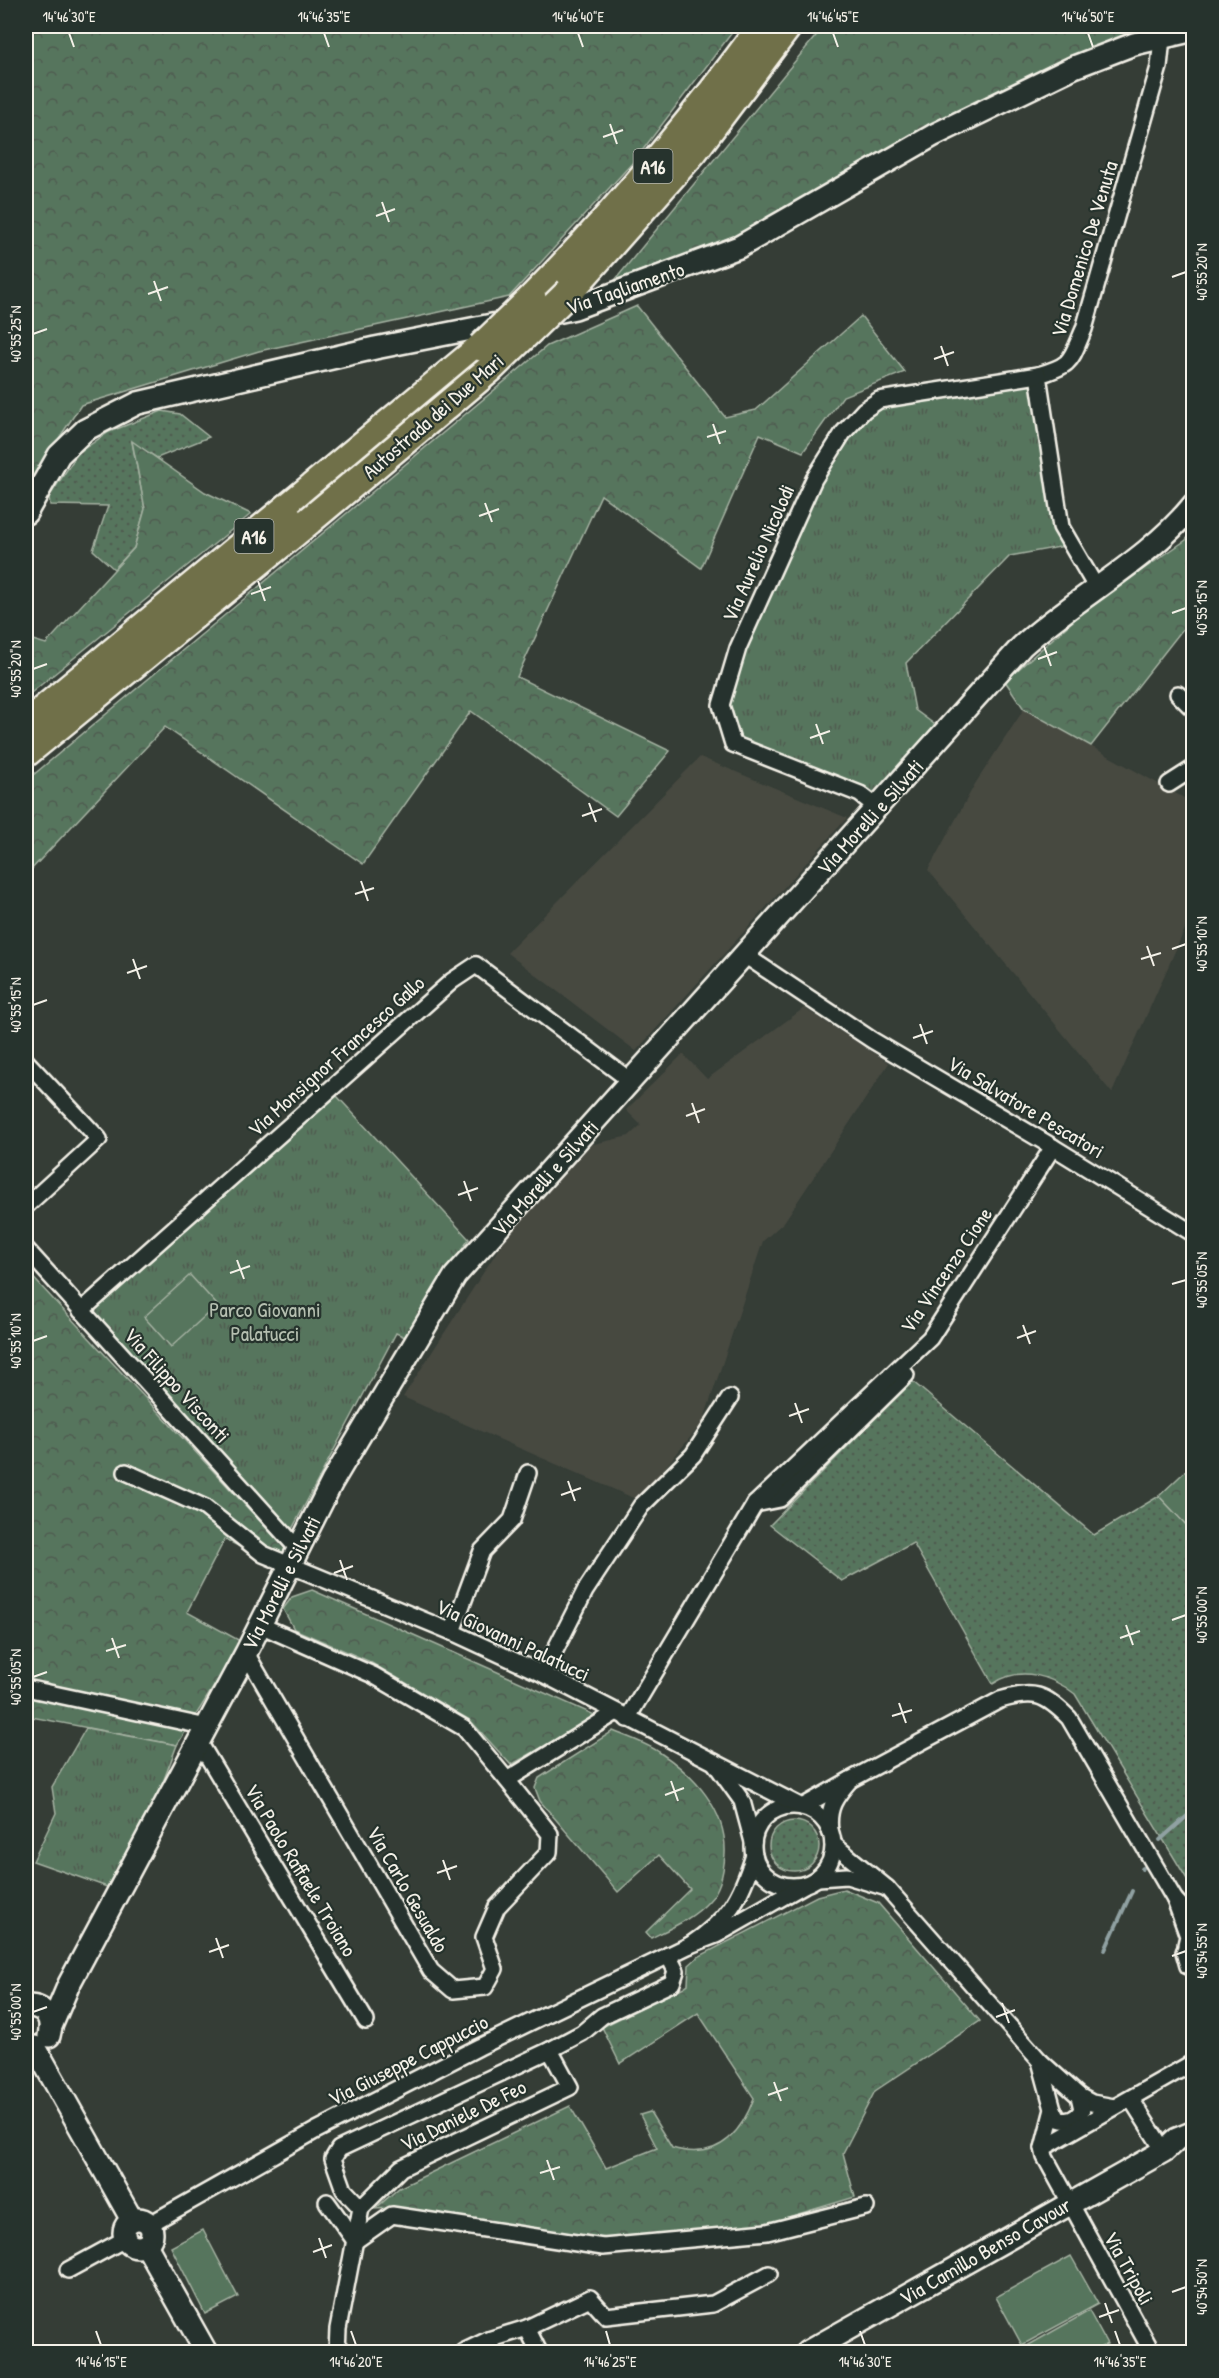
<svg xmlns="http://www.w3.org/2000/svg" width="1219" height="2378" viewBox="0 0 1219 2378" font-family="'Patrick Hand',sans-serif">
<defs>
<pattern id="grass-dots" width="8" height="8" patternUnits="userSpaceOnUse" patternTransform="scale(1.5)"><rect width="8" height="8" fill="#56745d"/><path d="M2 2h.1M6 6h.1" fill="none" stroke="#4f5c50" stroke-width="1.8" stroke-linecap="round"/></pattern>
<pattern id="forest-crowns" width="20" height="18" patternUnits="userSpaceOnUse" patternTransform="scale(1.5)"><rect width="20" height="18" fill="#56745d"/><path d="M2 6a3 3 0 1 1 6 0M12 15a3 3 0 1 1 6 0" fill="none" stroke="#4f5c50"/></pattern>
<pattern id="park-tufts" width="24" height="20" patternUnits="userSpaceOnUse" patternTransform="scale(1.5)"><rect width="24" height="20" fill="#56745d"/><path d="M3 7l-1-3M5 7V3M7 7l1-3M15 17l-1-3M17 17v-4M19 17l1-3" fill="none" stroke="#4f5c50"/></pattern>
</defs>
<rect width="100%" height="100%" fill="#353d36"/>
<filter id="ink" filterUnits="userSpaceOnUse"><feTurbulence type="fractalNoise" baseFrequency=".0167" numOctaves="2"/><feDisplacementMap in="SourceGraphic" scale="12" xChannelSelector="R" yChannelSelector="G"/><feConvolveMatrix kernelMatrix="1 2 1 2 8 2 1 2 1" color-interpolation-filters="sRGB"/></filter>
<g filter="url(#ink)">
<g fill="#474941">
<polygon points="1024,709 1193,803 1193,911 1112,1093 928,870 975,784"/>
<polygon points="700,757 847,818 636,1051 507,953"/>
<polygon points="804,1008 889,1063 784,1222 763,1241 703,1422 638,1500 403,1397 505,1239 585,1146 629,1136 641,1125 626,1110 683,1054 707,1079"/>
</g>
<g fill="url(#grass-dots)" stroke="#a5b2a2" stroke-width="1.5">
<polygon points="162,411 180,414 209,437 157,458 132,442 145,509 134,548 114,569 93,550 108,506 50,505 49,497 78,453 109,432"/>
<path d="M 912,1381 L 1094,1535 L 1159,1496 L 1193,1532 L 1193,1889 L 1075,1694 C 1052,1676 1020,1665 993,1684 L 913,1543 L 842,1581 L 770,1525 Z"/>
<circle cx="794" cy="1846" r="25"/>
</g>
<g fill="url(#forest-crowns)" stroke="#a5b2a2" stroke-width="1.5">
<polygon points="26,26 737,26 635,160 509,297 259,351 81,405 26,488"/>
<polygon points="824,26 1185,26 1129,37 904,140 742,234 615,280"/>
<polygon points="637,306 725,417 756,410 861,316 905,372 843,396 803,452 760,434 701,568 601,495 517,677 670,751 616,816 471,711 363,864 165,727 26,875 26,781 547,346"/>
<polygon points="132,441 205,492 251,514 26,697 26,638 46,644 134,548 145,509"/>
<polygon points="1193,531 1193,616 1091,746 1024,709 1005,681 1091,605 1186,540"/>
<polygon points="26,1270 286,1549 280,1568 225,1539 187,1612 242,1642 177,1745 26,1716"/>
<polygon points="1193,1464 1193,1532 1159,1496"/>
<polygon points="312,1590 597,1716 511,1765 470,1720 368,1661 294,1629 283,1609 292,1597"/>
<path d="M 613,1731 C 628,1737 646,1743 659,1752 C 694,1775 727,1810 725,1854 C 724,1869 720,1890 709,1901 C 694,1918 671,1928 651,1938 L 646,1932 L 690,1889 L 659,1855 L 618,1892 L 540,1801 L 535,1788 L 539,1778 Z"/>
<path d="M 844,1889 L 878,1903 L 980,2021 L 875,2091 L 843,2153 L 855,2197 L 765,2224 L 605,2242 L 393,2208 L 375,2209 L 399,2188 L 570,2106 L 606,2168 L 657,2148 L 640,2115 L 650,2112 L 672,2148 C 715,2161 740,2136 754,2098 L 698,2013 L 620,2064 L 602,2027 L 684,1987 L 688,1984 L 689,1965 L 698,1957 L 817,1896 Z"/>
</g>
<g fill="url(#park-tufts)" stroke="#a5b2a2" stroke-width="1.5">
<polygon points="1038,375 1071,545 1010,556 906,663 915,710 945,732 878,808 733,744 724,719 738,648 814,479 864,410"/>
<polygon points="337,1096 469,1239 405,1337 396,1333 291,1531 93,1312"/>
<polygon points="86,1728 177,1745 146,1827 113,1889 33,1861 56,1813 52,1787"/>
</g>
<g fill="#56745d" stroke="#a5b2a2" stroke-width="1.5">
<polygon points="190,1275 217,1305 171,1347 144,1317"/>
<polygon points="203,2230 238,2297 205,2314 171,2247"/>
<polygon points="1071,2256 1098,2304 1022,2345 996,2297"/>
<polygon points="1089,2311 1107,2344 1092,2352 1022,2352 1020,2350"/>
</g>
<g fill="none" stroke-linecap="round" stroke-linejoin="round">
<g stroke="#90a1a2" stroke-width="4">
<polyline points="1160,1840 1194,1810"/>
<polyline points="1142,1869 1143,1868"/>
<polyline points="1105,1950 1132,1891"/>
</g>
<g stroke="#f4f1e8" stroke-width="20">
<g id="street">
<path d="M 1096,587 L 1061,527 L 1038,375 C 1073,365 1070,361 1084,329 L 1159,67 L 1162,38"/>
<polyline points="1178,694 1194,710"/>
<polyline points="1169,784 1194,768"/>
<polyline points="878,808 860,794 733,744 721,705 738,648 814,479 843,433 864,410 879,400 1038,375"/>
<polyline points="746,956 872,1040 1053,1147 1194,1234"/>
<polyline points="26,1061 99,1139 26,1206"/>
<polyline points="26,1249 298,1549"/>
<polyline points="81,1311 452,981 476,965 632,1082"/>
<polyline points="126,1472 204,1507 263,1554 452,1632 543,1674 714,1762"/>
<polyline points="755,1504 780,1499 906,1375"/>
<polyline points="260,1625 373,1675 464,1728 507,1780 615,1713"/>
<polyline points="452,1632 482,1551 512,1520 528,1473"/>
<polyline points="246,1653 431,1971 453,1990 485,1987 495,1969 484,1937 497,1907 549,1852 550,1834 507,1780"/>
<polyline points="543,1674 585,1591 641,1506 693,1455 730,1398"/>
<polyline points="26,1688 207,1727"/>
<polyline points="627,1719 755,1504 930,1338 1053,1147"/>
<polyline points="199,1742 366,2021"/>
<path d="M 850,1780 L 1000,1700 C 1034,1690 1044,1693 1069,1718 L 1175,1900"/>
<circle cx="793" cy="1846" r="40"/>
<path d="M 753,1842 L 742,1801 L 714,1762 L 802,1807 L 850,1780 C 835,1797 827,1808 830,1831"/>
<path d="M 754,1855 C 741,1898 728,1920 690,1945 L 716,1935 L 804,1885"/>
<polyline points="818,1878 847,1876 887,1888 833,1844"/>
<polyline points="887,1888 1040,2061 1079,2096 1092,2103 1114,2107"/>
<polyline points="1191,1938 1184,1952 1188,1966 1194,1971"/>
<polyline points="1186,1945 1188,1936 1175,1900 1194,1920"/>
<polygon points="550,2050 570,2087 401,2168 361,2208 344,2190 333,2159 339,2149"/>
<polyline points="550,2050 582,2033 602,2016 672,1983 676,1971 668,1955"/>
<polyline points="1040,2061 1053,2109 1043,2148 1045,2157 1152,2352"/>
<polyline points="1131,2099 1164,2151"/>
<path d="M 1053,2109 L 1058,2119 C 1069,2123 1077,2119 1082,2109 L 1079,2096"/>
<polyline points="1043,2148 1194,2062"/>
<polyline points="327,2202 355,2241"/>
<polyline points="150,2224 315,2131 479,2047 690,1945"/>
<polyline points="355,2241 392,2215 603,2247 767,2232 866,2207"/>
<polyline points="68,2270 125,2239"/>
<polyline points="527,2328 590,2298 606,2316 713,2304 769,2274"/>
<polyline points="337,2352 338,2329 361,2208"/>
<polyline points="463,2352 488,2340"/>
<polyline points="495,2352 488,2340 527,2328 539,2352"/>
</g>
</g>
<g stroke="#f4f1e8" stroke-width="26">
<g id="secondary">
<polyline points="543,315 575,308 739,247 934,135 1074,67 1134,44 1194,30"/>
<polyline points="26,513 59,455 85,430 138,403 375,348 512,321"/>
<path d="M 26,2006 C 44,2005 54,2018 49,2036"/>
<path d="M 50,2029 L 69,1984 L 246,1653 L 332,1482 L 455,1276 L 1022,646 C 1077,596 1147,562 1194,504"/>
<polyline points="35,2047 132,2220"/>
<circle cx="138" cy="2233" r="14"/>
<polyline points="146,2245 206,2352"/>
<polyline points="807,2352 1164,2151 1177,2139 1194,2132"/>
</g>
</g>
<g stroke="#f4f1e8" stroke-width="32">
<g id="highway">
<polyline points="569,292 694,151 788,26"/>
<path d="M 532,298 C 616,212 692,122 762,26"/>
<polyline points="26,724 481,347"/>
<polyline points="26,753 309,521"/>
</g>
</g>
<use href="#street" stroke="#26332d" stroke-width="15"/>
<use href="#secondary" stroke="#26332d" stroke-width="21"/>
<use href="#highway" stroke="#70704a" stroke-width="27"/>
<g stroke="#f4f1e8" stroke-width="32" stroke-linecap="butt">
<g id="highway-bridge">
<polyline points="481,347 532,298"/>
<polyline points="309,521 490,369 569,292"/>
</g>
</g>
<use href="#highway-bridge" stroke="#70704a" stroke-width="27"/>
</g>
</g>
<path fill="none" stroke="#f4f1e8" stroke-width="2" d="M 69,33 L 74,47M 324,33 L 329,47M 578,33 L 583,47M 833,33 L 838,47M 1088,33 L 1093,47M 610,124 L 617,144M 603,137 L 623,130M 382,202 L 389,222M 376,216 L 395,209M 1172,277 L 1186,272M 154,281 L 161,301M 148,294 L 168,287M 33,334 L 47,329M 941,346 L 948,366M 934,359 L 954,352M 713,424 L 720,444M 707,437 L 726,431M 485,503 L 492,522M 479,516 L 499,509M 258,581 L 265,601M 251,594 L 271,587M 1172,613 L 1186,608M 1044,646 L 1051,666M 1038,659 L 1057,652M 33,669 L 47,664M 816,724 L 823,744M 810,738 L 830,731M 589,803 L 596,822M 582,816 L 602,809M 361,881 L 368,901M 355,894 L 374,888M 1147,946 L 1154,966M 1172,949 L 1186,944M 133,959 L 140,979M 1141,959 L 1161,953M 127,973 L 147,966M 33,1005 L 47,1000M 920,1024 L 927,1044M 913,1038 L 933,1031M 692,1103 L 699,1123M 686,1116 L 705,1109M 464,1181 L 471,1201M 458,1195 L 478,1188M 237,1260 L 244,1279M 230,1273 L 250,1266M 1172,1284 L 1186,1280M 1023,1325 L 1030,1344M 1017,1338 L 1036,1331M 33,1341 L 47,1336M 795,1403 L 802,1423M 789,1416 L 809,1409M 568,1481 L 575,1501M 561,1495 L 581,1488M 340,1560 L 347,1580M 334,1573 L 353,1566M 1172,1620 L 1186,1615M 1126,1625 L 1133,1645M 112,1638 L 119,1658M 1120,1638 L 1140,1631M 106,1651 L 126,1645M 33,1677 L 47,1672M 899,1703 L 906,1723M 892,1716 L 912,1710M 671,1781 L 678,1801M 665,1795 L 684,1788M 443,1860 L 450,1880M 437,1873 L 457,1866M 216,1938 L 223,1958M 209,1952 L 229,1945M 1172,1956 L 1186,1951M 1002,2003 L 1009,2023M 33,2012 L 47,2007M 996,2017 L 1015,2010M 774,2082 L 781,2101M 768,2095 L 788,2088M 547,2160 L 554,2180M 540,2173 L 560,2167M 319,2238 L 326,2258M 313,2252 L 332,2245M 1172,2292 L 1186,2287M 1105,2303 L 1112,2323M 1099,2317 L 1119,2310M 96,2331 L 101,2345M 351,2331 L 356,2345M 606,2331 L 610,2345M 860,2331 L 865,2345M 1115,2331 L 1120,2345"/>
<g text-anchor="middle" dominant-baseline="central" stroke-width="4.5" stroke-linejoin="round" paint-order="stroke">
<g fill="#26332d" stroke="#b6b8b0" stroke-width="1.5">
<rect x="633.5" y="149" width="39" height="34" rx="4.5"/>
<rect x="234.5" y="519" width="39" height="34" rx="4.5"/>
</g>
<g font-size="20" font-weight="bold" fill="#f4f1e8">
<text x="653" y="166">A16</text>
<text x="254" y="536">A16</text>
</g>
<g font-size="21" fill="#f4f1e8" stroke="#26332d">
<text transform="translate(1084 249) rotate(-73)">Via Domenico De Venuta</text>
<text transform="translate(625 288) rotate(-19)">Via Tagliamento</text>
<text transform="translate(433 416) rotate(-41)">Autostrada dei Due Mari</text>
<text transform="translate(758 553) rotate(-66)">Via Aurelio Nicolodi</text>
<text transform="translate(870 817) rotate(-48)">Via Morelli e Silvati</text>
<text transform="translate(336 1056) rotate(-42)">Via Monsignor Francesco Gallo</text>
<text transform="translate(1026 1107) rotate(31)">Via Salvatore Pescatori</text>
<text transform="translate(545 1178) rotate(-48)">Via Morelli e Silvati</text>
<text transform="translate(946 1270) rotate(-56)">Via Vincenzo Cione</text>
<text transform="translate(177 1385) rotate(48)">Via Filippo Visconti</text>
<text transform="translate(281 1583) rotate(-63)">Via Morelli e Silvati</text>
<text transform="translate(513 1640) rotate(25)">Via Giovanni Palatucci</text>
<text transform="translate(301 1870) rotate(59)">Via Paolo Raffaele Troiano</text>
<text transform="translate(408 1889) rotate(60)">Via Carlo Gesualdo</text>
<text transform="translate(408 2060) rotate(-27)">Via Giuseppe Cappuccio</text>
<text transform="translate(463 2115) rotate(-26)">Via Daniele De Feo</text>
<text transform="translate(985 2251) rotate(-30)">Via Camillo Benso Cavour</text>
<text transform="translate(1129 2268) rotate(61)">Via Tripoli</text>
</g>
<g font-size="21" fill="#b5bfb0" stroke="#26332d">
<text x="265" y="1309">Parco Giovanni<tspan x="265" dy="24">Palatucci</tspan></text>
</g>
</g>
<rect width="1219" height="2378" fill="none" stroke="#26332d" stroke-width="66"/>
<rect x="33" y="33" width="1153" height="2312" fill="none" stroke="#f4f1e8" stroke-width="2"/>
<g font-size="15" text-anchor="middle" fill="#f4f1e8">
<text x="69" y="22">14°46'30"E</text>
<text x="324" y="22">14°46'35"E</text>
<text x="578" y="22">14°46'40"E</text>
<text x="833" y="22">14°46'45"E</text>
<text x="1088" y="22">14°46'50"E</text>
<text transform="translate(1202 272) rotate(-90)" y="5">40°55'20"N</text>
<text transform="translate(16 334) rotate(-90)" y="5">40°55'25"N</text>
<text transform="translate(1202 608) rotate(-90)" y="5">40°55'15"N</text>
<text transform="translate(16 669) rotate(-90)" y="5">40°55'20"N</text>
<text transform="translate(1202 944) rotate(-90)" y="5">40°55'10"N</text>
<text transform="translate(16 1005) rotate(-90)" y="5">40°55'15"N</text>
<text transform="translate(1202 1280) rotate(-90)" y="5">40°55'05"N</text>
<text transform="translate(16 1341) rotate(-90)" y="5">40°55'10"N</text>
<text transform="translate(1202 1615) rotate(-90)" y="5">40°55'00"N</text>
<text transform="translate(16 1677) rotate(-90)" y="5">40°55'05"N</text>
<text transform="translate(1202 1951) rotate(-90)" y="5">40°54'55"N</text>
<text transform="translate(16 2012) rotate(-90)" y="5">40°55'00"N</text>
<text transform="translate(1202 2287) rotate(-90)" y="5">40°54'50"N</text>
<text x="101" y="2367">14°46'15"E</text>
<text x="356" y="2367">14°46'20"E</text>
<text x="610" y="2367">14°46'25"E</text>
<text x="865" y="2367">14°46'30"E</text>
<text x="1120" y="2367">14°46'35"E</text>
</g>
</svg>
